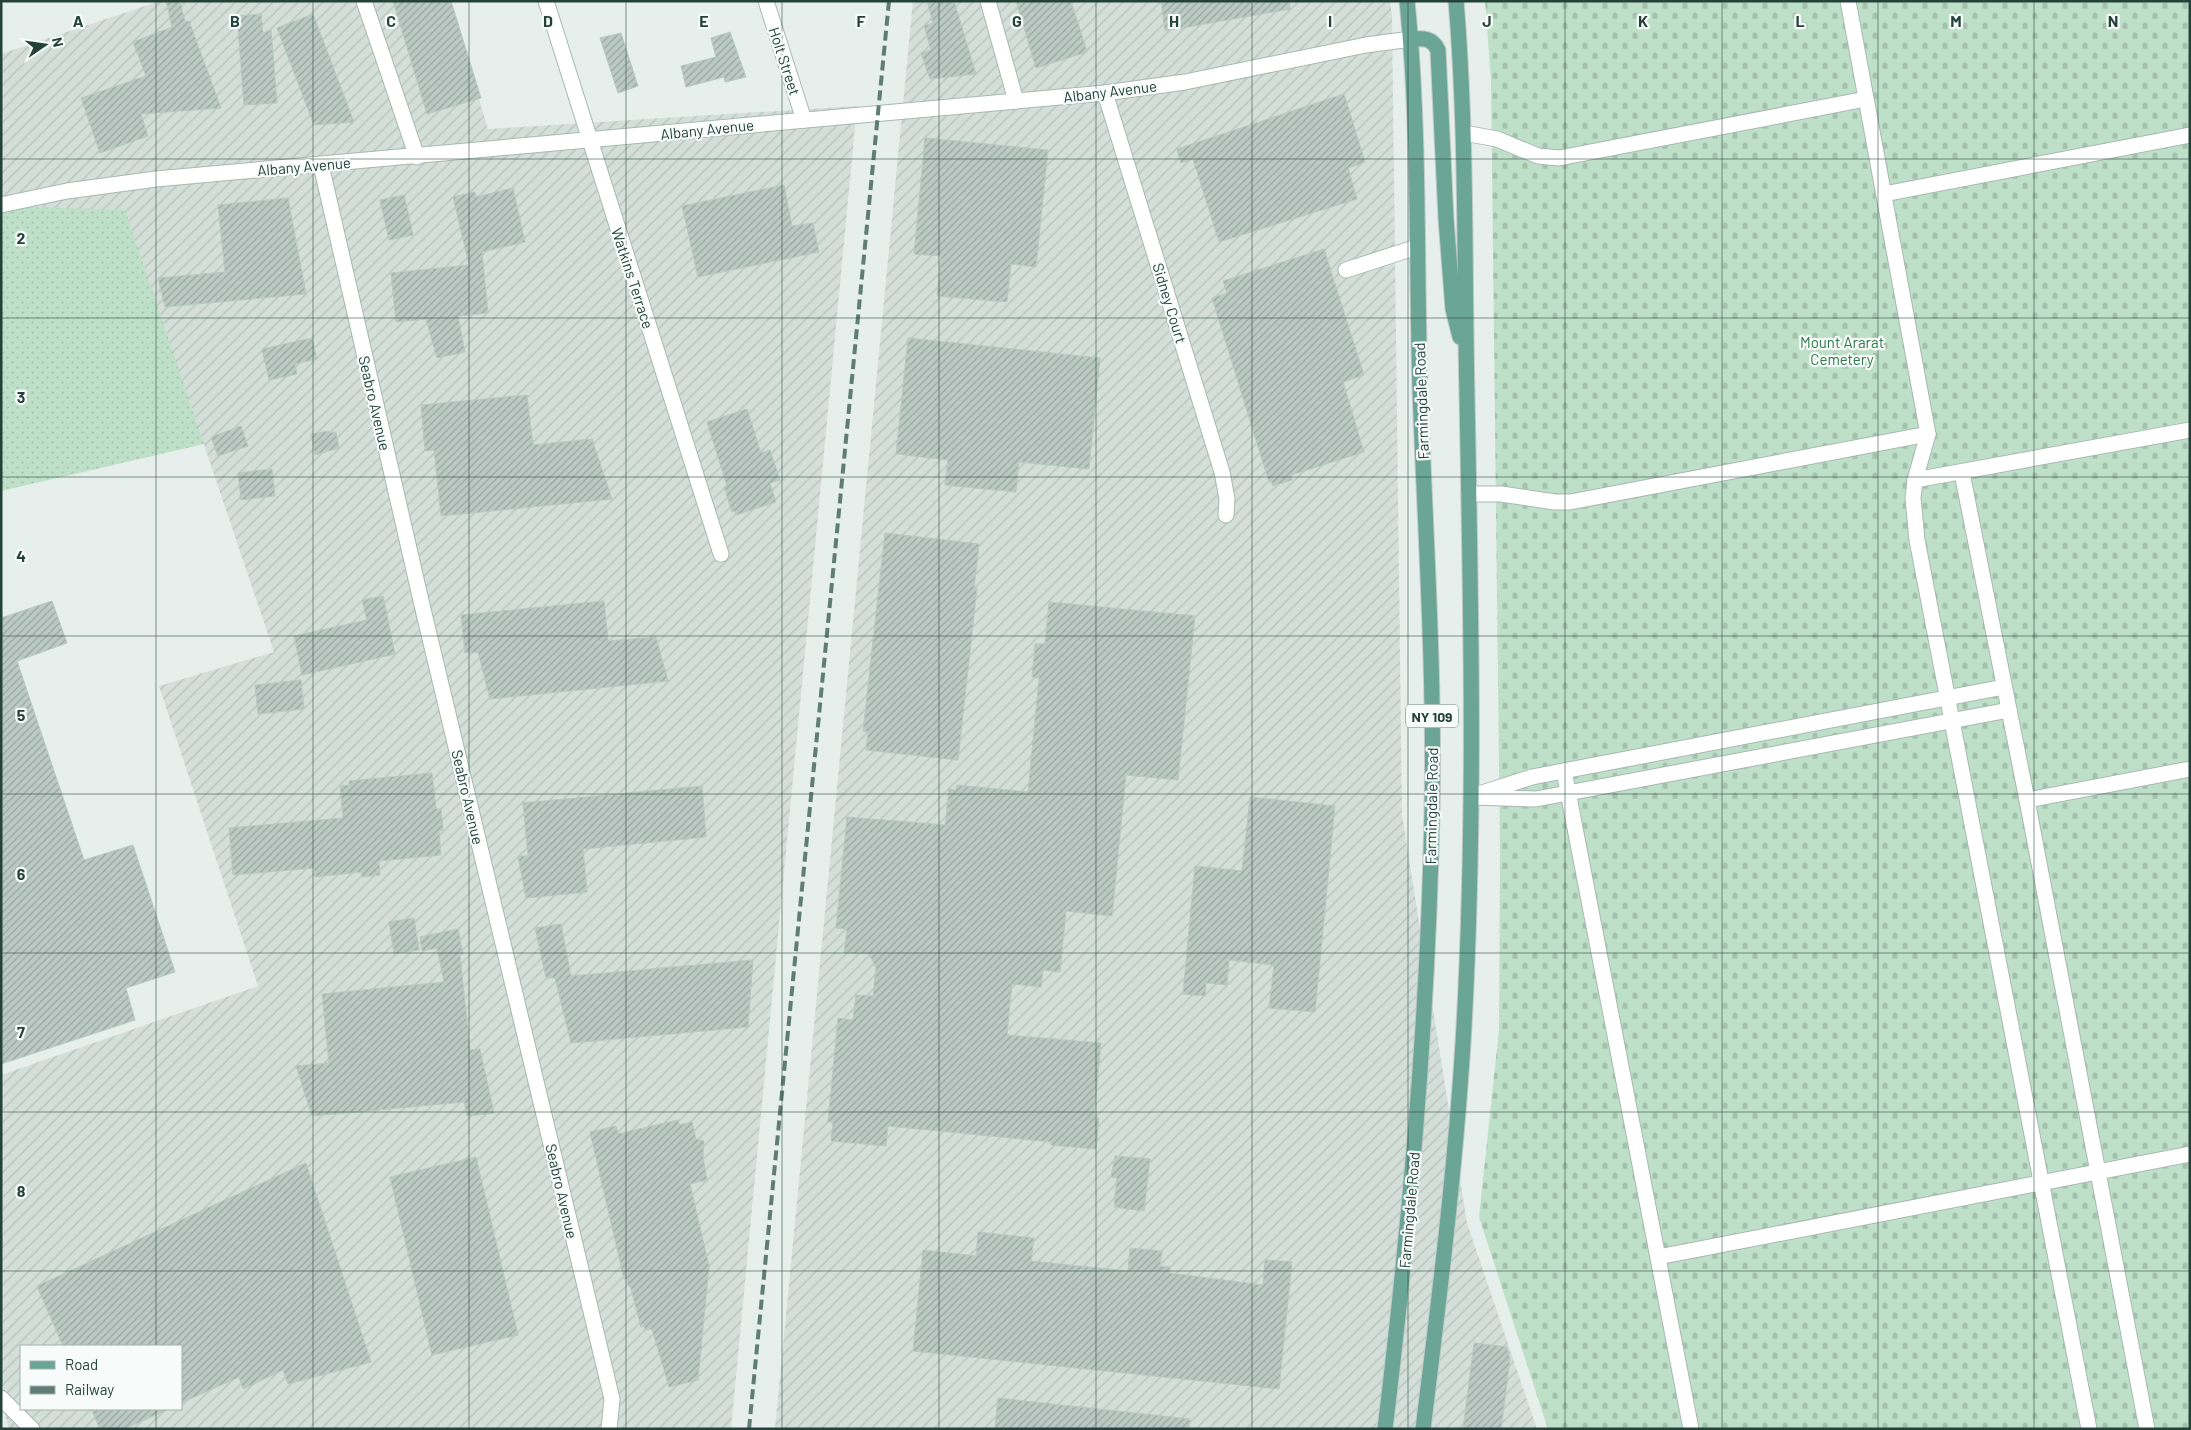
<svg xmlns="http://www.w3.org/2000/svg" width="2191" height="1430" viewBox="0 0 2191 1430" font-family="Barlow,sans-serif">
<defs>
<pattern id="industrial-furrows" width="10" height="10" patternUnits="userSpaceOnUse" patternTransform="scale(1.25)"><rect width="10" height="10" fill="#d4dfda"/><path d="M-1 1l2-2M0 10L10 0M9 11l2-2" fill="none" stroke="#b6c1bc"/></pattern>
<pattern id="grass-dots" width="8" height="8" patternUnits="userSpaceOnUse" patternTransform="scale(1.25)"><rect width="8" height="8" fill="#bfe0c8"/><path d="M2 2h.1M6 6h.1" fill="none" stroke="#a4c1ad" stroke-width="1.8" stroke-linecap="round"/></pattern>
<pattern id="cemetery-stones" width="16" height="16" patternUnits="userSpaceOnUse" patternTransform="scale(1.25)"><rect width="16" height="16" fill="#bfe0c8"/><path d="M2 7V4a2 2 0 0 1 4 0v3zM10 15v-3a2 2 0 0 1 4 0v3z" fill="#a4c1ad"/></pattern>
<pattern id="building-hatch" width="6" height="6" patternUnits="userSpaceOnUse" patternTransform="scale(1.25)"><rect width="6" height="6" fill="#bbcac4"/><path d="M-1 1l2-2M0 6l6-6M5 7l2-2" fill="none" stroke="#98a6a0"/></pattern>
</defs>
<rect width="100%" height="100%" fill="#e6efeb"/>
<g fill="url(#industrial-furrows)" fill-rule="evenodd">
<path d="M 160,1 L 449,1 L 488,129 L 857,106 L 731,1429 L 9,1429 L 1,1402 L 1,1075 L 258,986 L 159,686 L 274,652 L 125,211 L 1,206 L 1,54 ZM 21,1346 L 181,1346 L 181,1409 L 21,1409 Z"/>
<polygon points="913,1 1390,1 1392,16 1402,815 1467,1223 1537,1429 775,1429"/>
</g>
<polygon fill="url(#grass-dots)" points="1,206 125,210 204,444 1,491"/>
<polygon fill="url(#cemetery-stones)" points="1485,1 2190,1 2190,1429 1548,1429 1479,1217 1499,1030 1500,852 1491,80"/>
<g fill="url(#building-hatch)" stroke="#b8c9c2">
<polygon points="166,1 180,1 185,22 189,21 221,108 141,114 148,136 100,153 81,98 146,76 133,42 172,27"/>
<polygon points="393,1 451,1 481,98 427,114"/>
<polygon points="927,1 954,1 976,74 930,79 921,53 931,50 924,26 933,23"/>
<polygon points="1016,1 1071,1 1087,52 1036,68"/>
<polygon points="1161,1 1289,1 1290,9 1165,31"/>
<polygon points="261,14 263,33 271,30 277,103 244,105 237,16"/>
<polygon points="313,14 354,122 314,125 277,28"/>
<polygon points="730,32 746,77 725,82 724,77 686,87 681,66 716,57 711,38"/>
<polygon points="621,33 638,86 618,93 600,38"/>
<polygon points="1344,94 1365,162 1348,168 1357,199 1219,242 1193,159 1181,163 1177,149"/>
<polygon points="925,138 1048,150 1036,267 1011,264 1007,302 937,296 941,256 914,254"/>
<polygon points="784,185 792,226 813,223 819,252 698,277 682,206"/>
<polygon points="513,188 525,242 482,252 488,313 458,316 465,352 437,358 426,319 396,322 391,273 469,265 453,197 475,192 476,197"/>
<polygon points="404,195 413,235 389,240 380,200"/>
<polygon points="288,198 306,294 165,307 158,278 225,272 218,205"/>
<polygon points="1324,249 1364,375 1343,382 1364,452 1291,475 1292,480 1273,486 1271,481 1269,482 1212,298 1227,293 1223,281"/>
<polygon points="312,338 317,359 295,364 297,374 269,380 262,349"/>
<polygon points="908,338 1100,358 1089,469 1019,462 1016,492 945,485 948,460 896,454"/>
<polygon points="527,395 533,445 592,439 612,499 441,516 434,450 425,451 421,405"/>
<polygon points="747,409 761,453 770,450 780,480 770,483 776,502 736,515 735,511 732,512 724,487 727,486 707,422"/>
<polygon points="241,426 248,446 218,456 211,437"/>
<polygon points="329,431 329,433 336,432 339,448 315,455 311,434"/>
<polygon points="272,469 275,496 241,500 238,473"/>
<polygon points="885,533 979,544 974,588 977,588 958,760 866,750 868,732 863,731"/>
<polygon points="383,596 395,654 302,675 294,636 367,620 362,600"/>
<polygon points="52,601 67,643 17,661 84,860 133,845 175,972 126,988 135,1020 1,1064 1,618"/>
<polygon points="604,601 608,641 656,637 668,681 490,699 478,652 465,653 461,615"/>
<polygon points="1049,602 1195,616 1178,780 1126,775 1112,916 1066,911 1060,972 1043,970 1041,987 1012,984 1007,1035 1101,1043 1094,1117 1099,1118 1096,1149 1051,1145 1051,1142 888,1126 886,1146 831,1141 833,1122 828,1122 838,1018 853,1020 856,995 873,996 876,968 869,954 844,953 847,929 836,928 847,817 945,825 949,789 956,790 957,785 1028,792 1039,678 1032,677 1035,644 1045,644"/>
<polygon points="301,680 304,709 258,714 255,685"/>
<polygon points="432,773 436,809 441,809 443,830 439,831 441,855 379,861 380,875 362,877 361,872 315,877 314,868 233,875 229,828 343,818 340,786 349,785 349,781"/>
<polygon points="702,786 706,837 583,849 587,892 526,898 518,856 528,856 523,803"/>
<polygon points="1250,797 1335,806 1315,1012 1269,1008 1274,965 1229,960 1227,985 1206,983 1205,996 1183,994 1195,866 1242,871"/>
<polygon points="414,918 419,950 394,954 389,922"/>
<polygon points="561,924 571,976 753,960 748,1027 571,1043 555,978 546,978 535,928"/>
<polygon points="458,929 463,954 460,955 470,1050 480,1049 494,1113 467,1116 464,1102 312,1116 296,1066 329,1063 322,994 444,982 437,948 422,951 420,937"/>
<polygon points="678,1120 679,1125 692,1122 696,1139 704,1141 703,1158 707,1180 690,1184 709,1266 698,1380 669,1387 652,1329 645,1330 644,1326 641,1327 630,1285 628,1286 627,1279 624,1279 590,1132 616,1126 618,1134"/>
<polygon points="1115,1156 1150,1159 1144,1211 1114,1207 1117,1178 1111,1177"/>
<polygon points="476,1157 518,1335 432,1355 390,1177"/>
<polygon points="306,1163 371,1362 288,1384 283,1370 243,1389 239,1377 181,1403 181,1346 63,1346 37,1286"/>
<polygon points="978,1232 1034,1238 1031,1261 1128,1271 1130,1248 1162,1251 1160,1266 1170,1267 1169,1273 1263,1285 1265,1260 1292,1262 1279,1389 913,1351 923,1250 976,1256"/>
<polygon points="1474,1343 1507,1347 1510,1359 1501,1429 1463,1429"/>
<polygon points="998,1398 1190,1419 1189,1429 995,1429"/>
<polygon points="91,1409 169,1409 124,1429 100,1429"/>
</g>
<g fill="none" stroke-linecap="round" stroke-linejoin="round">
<g stroke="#a8b8b2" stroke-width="17">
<g id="minor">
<polyline points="364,1 417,157"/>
<polyline points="546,1 721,554"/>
<polyline points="766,1 804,120"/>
<polyline points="988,1 1016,101"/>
<polyline points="1848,1 1928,434 1915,480 1913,498 1917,540 2089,1429"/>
<polyline points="1105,93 1222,472 1227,499 1226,515"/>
<polyline points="1464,133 1497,139 1538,156 1559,158 1866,99"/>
<polyline points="321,165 422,605 612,1399 609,1429"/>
<polyline points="1884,194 2190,135"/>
<polyline points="1,205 67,191 156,179 1105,93 1185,82 1366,45 1411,39"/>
<polyline points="1346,270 1417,247"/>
<polyline points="1962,473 2027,800 2147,1429"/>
<polyline points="1915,480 2190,430"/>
<polyline points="1469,494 1501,494 1555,502 1570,502 1928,434"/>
<polyline points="1564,771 1691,1429"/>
<polyline points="1482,793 1532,777 2004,687"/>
<polyline points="1472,797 1536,799 2009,710"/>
<polyline points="2027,800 2190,769"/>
<polyline points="1658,1257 2190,1154"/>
<polyline points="1,1398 32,1429"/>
</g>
</g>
<g stroke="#c2cac8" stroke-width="17">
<g id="major">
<path d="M 1411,39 C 1424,38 1432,38 1438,50 L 1446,219 L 1453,309 L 1460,337"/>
<path d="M 1385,1429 C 1410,1224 1428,1019 1432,813 C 1435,672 1425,530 1420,389 C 1416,260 1420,130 1407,1"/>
<path d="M 1423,1429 C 1439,1300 1455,1172 1463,1043 C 1476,828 1471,612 1467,396 C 1464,264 1467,133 1456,1"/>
</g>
</g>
<use href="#minor" stroke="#fff" stroke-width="15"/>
<use href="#major" stroke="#6aa596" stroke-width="15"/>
<polyline stroke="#5f7d75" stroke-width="4" stroke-dasharray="10 5" stroke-linecap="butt" points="749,1429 889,1"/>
</g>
<path fill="none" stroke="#24423a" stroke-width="1" stroke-opacity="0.55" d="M 156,1 L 156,1346M 313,1 L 313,1429M 469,1 L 469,1429M 626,1 L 626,1429M 782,1 L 782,1429M 939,1 L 939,1429M 1096,1 L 1096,1429M 1252,1 L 1252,1429M 1408,1 L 1408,1429M 1565,1 L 1565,1429M 1722,1 L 1722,1429M 1878,1 L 1878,1429M 2034,1 L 2034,1429M 1,159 L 2190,159M 1,318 L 2190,318M 1,477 L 2190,477M 1,636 L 2190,636M 1,794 L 2190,794M 1,953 L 2190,953M 1,1112 L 2190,1112M 1,1271 L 2190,1271M 156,1409 L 156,1429"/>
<g text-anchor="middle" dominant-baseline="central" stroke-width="4.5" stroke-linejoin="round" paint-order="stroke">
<rect fill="#f7fbf9" stroke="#637a73" stroke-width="1" x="1406" y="704.5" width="52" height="23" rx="4"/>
<g font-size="14" font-weight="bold" fill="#24423a">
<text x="1432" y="716">NY 109</text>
</g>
<g font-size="15" fill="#24423a" stroke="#f7fbf9">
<text transform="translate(785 61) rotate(72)">Holt Street</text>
<text transform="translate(1110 91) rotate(-7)">Albany Avenue</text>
<text transform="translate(707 129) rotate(-6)">Albany Avenue</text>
<text transform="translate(304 166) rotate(-5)">Albany Avenue</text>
<text transform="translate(633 278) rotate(72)">Watkins Terrace</text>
<text transform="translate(1170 303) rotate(73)">Sidney Court</text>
<text transform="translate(1421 401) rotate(-92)">Farmingdale Road</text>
<text transform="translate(375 403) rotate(77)">Seabro Avenue</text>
<text transform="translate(468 797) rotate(77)">Seabro Avenue</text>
<text transform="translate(1431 806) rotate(-89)">Farmingdale Road</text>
<text transform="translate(562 1191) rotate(77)">Seabro Avenue</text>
<text transform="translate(1409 1210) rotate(-85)">Farmingdale Road</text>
</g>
<g font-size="15" fill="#2d7a4b" stroke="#f7fbf9">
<text x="1842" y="342">Mount Ararat<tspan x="1842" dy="17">Cemetery</tspan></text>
</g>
</g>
<g font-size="16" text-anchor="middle" font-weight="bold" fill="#24423a" stroke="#f7fbf9" stroke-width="4.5" stroke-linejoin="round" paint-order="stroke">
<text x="78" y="27">A</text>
<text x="235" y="27">B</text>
<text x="391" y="27">C</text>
<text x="548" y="27">D</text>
<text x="704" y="27">E</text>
<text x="861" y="27">F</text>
<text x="1017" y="27">G</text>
<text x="1174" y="27">H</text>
<text x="1330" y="27">I</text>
<text x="1487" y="27">J</text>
<text x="1643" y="27">K</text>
<text x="1800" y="27">L</text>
<text x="1956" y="27">M</text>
<text x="2113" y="27">N</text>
<text x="21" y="244">2</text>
<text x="21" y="403">3</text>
<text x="21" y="562">4</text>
<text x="21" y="721">5</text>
<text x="21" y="880">6</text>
<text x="21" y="1038">7</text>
<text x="21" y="1197">8</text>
</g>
<rect width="2191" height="1430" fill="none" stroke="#24423a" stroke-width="5"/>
<rect x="20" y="1345" width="162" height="65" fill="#f7fbf9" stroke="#a3b1ad"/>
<rect x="30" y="1361" width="25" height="8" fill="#6aa596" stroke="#a3b1ad"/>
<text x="65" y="1370" font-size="15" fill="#24423a">Road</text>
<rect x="30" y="1386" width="25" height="8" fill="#5f7d75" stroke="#a3b1ad"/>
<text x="65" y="1395" font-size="15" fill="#24423a">Railway</text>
<g transform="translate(45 45) rotate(77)" stroke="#f7fbf9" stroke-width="4" paint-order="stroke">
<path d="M0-4L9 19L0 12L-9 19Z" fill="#24423a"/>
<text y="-8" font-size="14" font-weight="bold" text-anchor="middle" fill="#24423a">N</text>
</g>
</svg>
